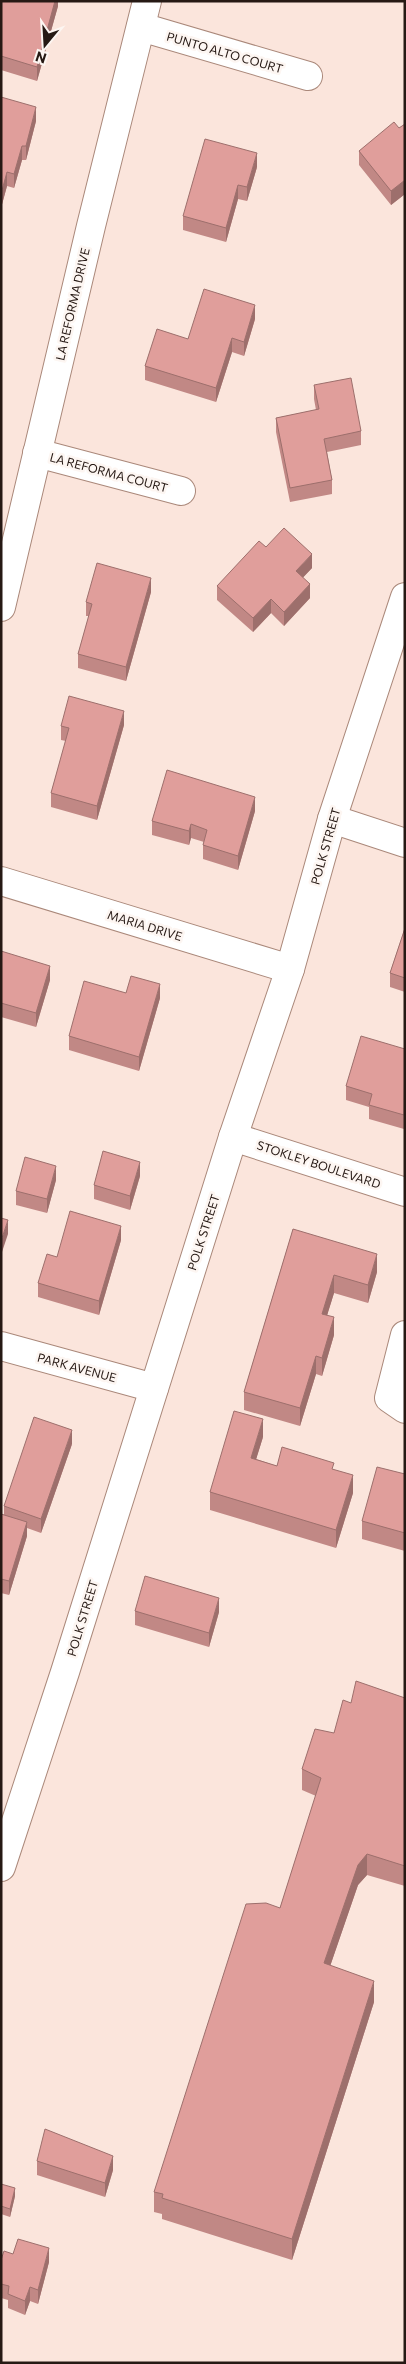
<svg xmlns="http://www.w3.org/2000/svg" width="406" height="2364" viewBox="0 0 406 2364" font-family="Commissioner,sans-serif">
<rect width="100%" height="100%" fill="#fbe5dc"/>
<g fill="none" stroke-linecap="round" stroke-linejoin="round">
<g stroke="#aa887a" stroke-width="30">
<g id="street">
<polyline points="141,27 308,76"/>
<polyline points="37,453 181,491"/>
<polyline points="1,607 91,226 147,1"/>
<polyline points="332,819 405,843"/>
<polyline points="1,881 290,969"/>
<polyline points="233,1137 405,1192"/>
<polyline points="405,1335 389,1398 405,1409"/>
<polyline points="1,1346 154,1388"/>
<polyline points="1,1867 65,1672 233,1137 290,969 332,819 405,597"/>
</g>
</g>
<use href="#street" stroke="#fff" stroke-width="28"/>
</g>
<g fill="#c18885">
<polygon points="1,1 58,1 58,6 37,81 1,70"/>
<polygon points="1,97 36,121 26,160 22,160 14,188 7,186 1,208"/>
<polygon points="405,124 405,194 391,205 359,165 359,151 399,128"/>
<polygon points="257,167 247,201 238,199 226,242 183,230 183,216"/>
<polygon points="255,319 244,356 232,352 216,402 145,380 145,366 188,339"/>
<polygon points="314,385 361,431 361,445 327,452 332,480 332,494 290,502 276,432 276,418 316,410 314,399"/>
<polygon points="266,547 312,568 303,577 310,598 284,626 271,613 253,632 217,600 217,586"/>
<polygon points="151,592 126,681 78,668 78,654 89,616 86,616 86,602"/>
<polygon points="124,725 97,820 51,807 51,793 66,741 61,740 61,726"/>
<polygon points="255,811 238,870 203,859 203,845 204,842 191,838 189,845 152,835 152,821"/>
<polygon points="405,928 405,992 390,987 390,973"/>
<polygon points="1,951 50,980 36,1027 1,1017"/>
<polygon points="126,993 160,998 139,1071 69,1050 69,1036"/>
<polygon points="405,1049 404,1129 369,1119 369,1107 346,1100 346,1086"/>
<polygon points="140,1176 130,1210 94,1199 94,1185"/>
<polygon points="56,1180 47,1213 16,1205 16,1191"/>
<polygon points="293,1229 377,1272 368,1303 334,1293 327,1315 334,1335 322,1376 316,1374 300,1426 244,1410 244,1392"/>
<polygon points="121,1240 99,1315 38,1297 38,1283 57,1257"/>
<polygon points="263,1437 256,1459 277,1466 353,1493 336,1548 210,1510 210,1492"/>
<polygon points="72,1444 41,1533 27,1528 27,1536 9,1595 1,1593 1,1514 4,1515 4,1506"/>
<polygon points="405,1474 405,1551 362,1539 362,1521"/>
<polygon points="135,1611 219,1612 209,1647 135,1625"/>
<polygon points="405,1698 405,1886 367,1875 358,1885 330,1966 374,2002 292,2260 162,2219 162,2214 154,2212 154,2192 280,1908 316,1796 302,1790 302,1769 334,1733 351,1703"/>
<polygon points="37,2161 113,2170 105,2197 37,2175"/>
<polygon points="1,2184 15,2196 10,2217 1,2214"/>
<polygon points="1,2260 49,2262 38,2304 30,2301 25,2315 8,2308 8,2300 1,2298"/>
</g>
<g fill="#9d6f6c">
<polygon points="55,1 58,1 58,6 37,81 37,67"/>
<polygon points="36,107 36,121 26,160 26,146"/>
<polygon points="22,146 22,160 14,188 14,174"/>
<polygon points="257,153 257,167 247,201 247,187"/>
<polygon points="7,172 7,186 1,208 1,194"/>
<polygon points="405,180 405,194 391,205 391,191"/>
<polygon points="238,185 238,199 226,242 226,228"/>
<polygon points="255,305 255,319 244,356 244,342"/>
<polygon points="232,338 232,352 216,402 216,388"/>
<polygon points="312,554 312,568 296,585 296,571"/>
<polygon points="151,578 151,592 126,681 126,667"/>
<polygon points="310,584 310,598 284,626 284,612"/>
<polygon points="271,599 271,613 253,632 253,618"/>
<polygon points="124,711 124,725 97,820 97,806"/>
<polygon points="255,797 255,811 238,870 238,856"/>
<polygon points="191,824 191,838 189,845 189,831"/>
<polygon points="50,966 50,980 36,1027 36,1013"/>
<polygon points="160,984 160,998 139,1071 139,1057"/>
<polygon points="140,1162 140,1176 130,1210 130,1196"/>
<polygon points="56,1166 56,1180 47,1213 47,1199"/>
<polygon points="8,1220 8,1234 1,1255 1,1241"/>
<polygon points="121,1226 121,1240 99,1315 99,1301"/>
<polygon points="377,1254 377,1272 368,1303 368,1285"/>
<polygon points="334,1275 334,1293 322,1332 322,1314"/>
<polygon points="334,1317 334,1335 322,1376 322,1358"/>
<polygon points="316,1356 316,1374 300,1426 300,1408"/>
<polygon points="263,1419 263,1437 251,1476 251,1458"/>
<polygon points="72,1430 72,1444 41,1533 41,1519"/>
<polygon points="353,1475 353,1493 336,1548 336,1530"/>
<polygon points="27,1522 27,1536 9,1595 9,1581"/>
<polygon points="219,1598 219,1612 209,1647 209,1633"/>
<polygon points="367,1854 367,1875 358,1885 324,1984 324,1963 358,1865"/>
<polygon points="374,1981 374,2002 292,2260 292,2239"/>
<polygon points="113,2156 113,2170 105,2197 105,2183"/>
<polygon points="15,2188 15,2196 10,2217 10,2209"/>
<polygon points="49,2248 49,2262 38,2304 38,2290"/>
<polygon points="30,2287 30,2301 25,2315 25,2301"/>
</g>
<g fill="#e09e9b" stroke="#9d6f6c">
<polygon points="1,1 55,1 37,67 1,56"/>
<polygon points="1,97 36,107 26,146 22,146 14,174 7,172 1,194"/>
<polygon points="394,122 399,128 405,124 405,180 391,191 359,151"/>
<polygon points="205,139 257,153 247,187 238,185 226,228 183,216"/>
<polygon points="204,289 255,305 244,342 232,338 216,388 145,366 157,329 188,339"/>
<polygon points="351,378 361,431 324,439 332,480 290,488 276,418 319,409 314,385"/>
<polygon points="284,528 312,554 296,571 310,584 284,612 271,599 253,618 217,586 259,541 266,547"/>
<polygon points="97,563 151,578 126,667 78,654 92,604 86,602"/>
<polygon points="69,696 124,711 97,806 51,793 69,728 61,726"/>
<polygon points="167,770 255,797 238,856 203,845 207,830 191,824 189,831 152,821"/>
<polygon points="405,928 405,978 390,973"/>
<polygon points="1,951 50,966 36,1013 1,1003"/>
<polygon points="131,976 160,984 139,1057 69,1036 84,981 126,993"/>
<polygon points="361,1036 405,1049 404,1115 369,1105 372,1094 346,1086"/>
<polygon points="103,1151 140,1162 130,1196 94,1185"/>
<polygon points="25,1157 56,1166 47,1199 16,1191"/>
<polygon points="70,1211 121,1226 99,1301 38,1283 47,1254 57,1257"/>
<polygon points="1,1218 8,1220 1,1241"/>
<polygon points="293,1229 377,1254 368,1285 334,1275 322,1314 334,1317 322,1358 316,1356 300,1408 244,1392"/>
<polygon points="234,1411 263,1419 251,1458 277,1466 282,1447 334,1463 332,1469 353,1475 336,1530 210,1492"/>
<polygon points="34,1417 72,1430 41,1519 4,1506"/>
<polygon points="377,1467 405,1474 405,1533 362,1521"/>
<polygon points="1,1514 27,1522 9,1581 1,1579"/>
<polygon points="145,1576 219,1598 209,1633 135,1611"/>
<polygon points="356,1681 405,1698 405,1866 367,1854 358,1865 324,1963 374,1981 292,2239 162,2198 163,2194 154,2192 246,1904 266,1903 280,1908 321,1778 302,1769 315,1729 334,1733 343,1700 351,1703"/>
<polygon points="45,2129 113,2156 105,2183 37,2161"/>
<polygon points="1,2184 15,2188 10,2209 1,2206"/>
<polygon points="18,2239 49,2248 38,2290 30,2287 25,2301 8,2294 9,2286 1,2284 1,2260 4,2251 13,2254"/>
</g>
<g text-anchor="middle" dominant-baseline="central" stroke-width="5" stroke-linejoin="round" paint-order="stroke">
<g font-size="12" fill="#261914" stroke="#fdf6f2">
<text transform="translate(225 52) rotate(16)">PUNTO ALTO COURT</text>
<text transform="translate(72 304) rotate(-77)">LA REFORMA DRIVE</text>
<text transform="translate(109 472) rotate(15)">LA REFORMA COURT</text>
<text transform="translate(325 846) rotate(-74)">POLK STREET</text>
<text transform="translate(145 925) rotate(17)">MARIA DRIVE</text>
<text transform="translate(319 1164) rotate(18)">STOKLEY BOULEVARD</text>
<text transform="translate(203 1232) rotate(-72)">POLK STREET</text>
<text transform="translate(77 1367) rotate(15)">PARK AVENUE</text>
<text transform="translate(82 1618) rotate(-73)">POLK STREET</text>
</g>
</g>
<rect width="406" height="2364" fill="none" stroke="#261914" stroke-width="5"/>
<g transform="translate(45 45) rotate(198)" stroke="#fdf6f2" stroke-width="4" paint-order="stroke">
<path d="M0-4L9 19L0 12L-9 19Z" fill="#261914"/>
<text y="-8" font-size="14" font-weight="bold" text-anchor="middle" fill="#261914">N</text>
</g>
</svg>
